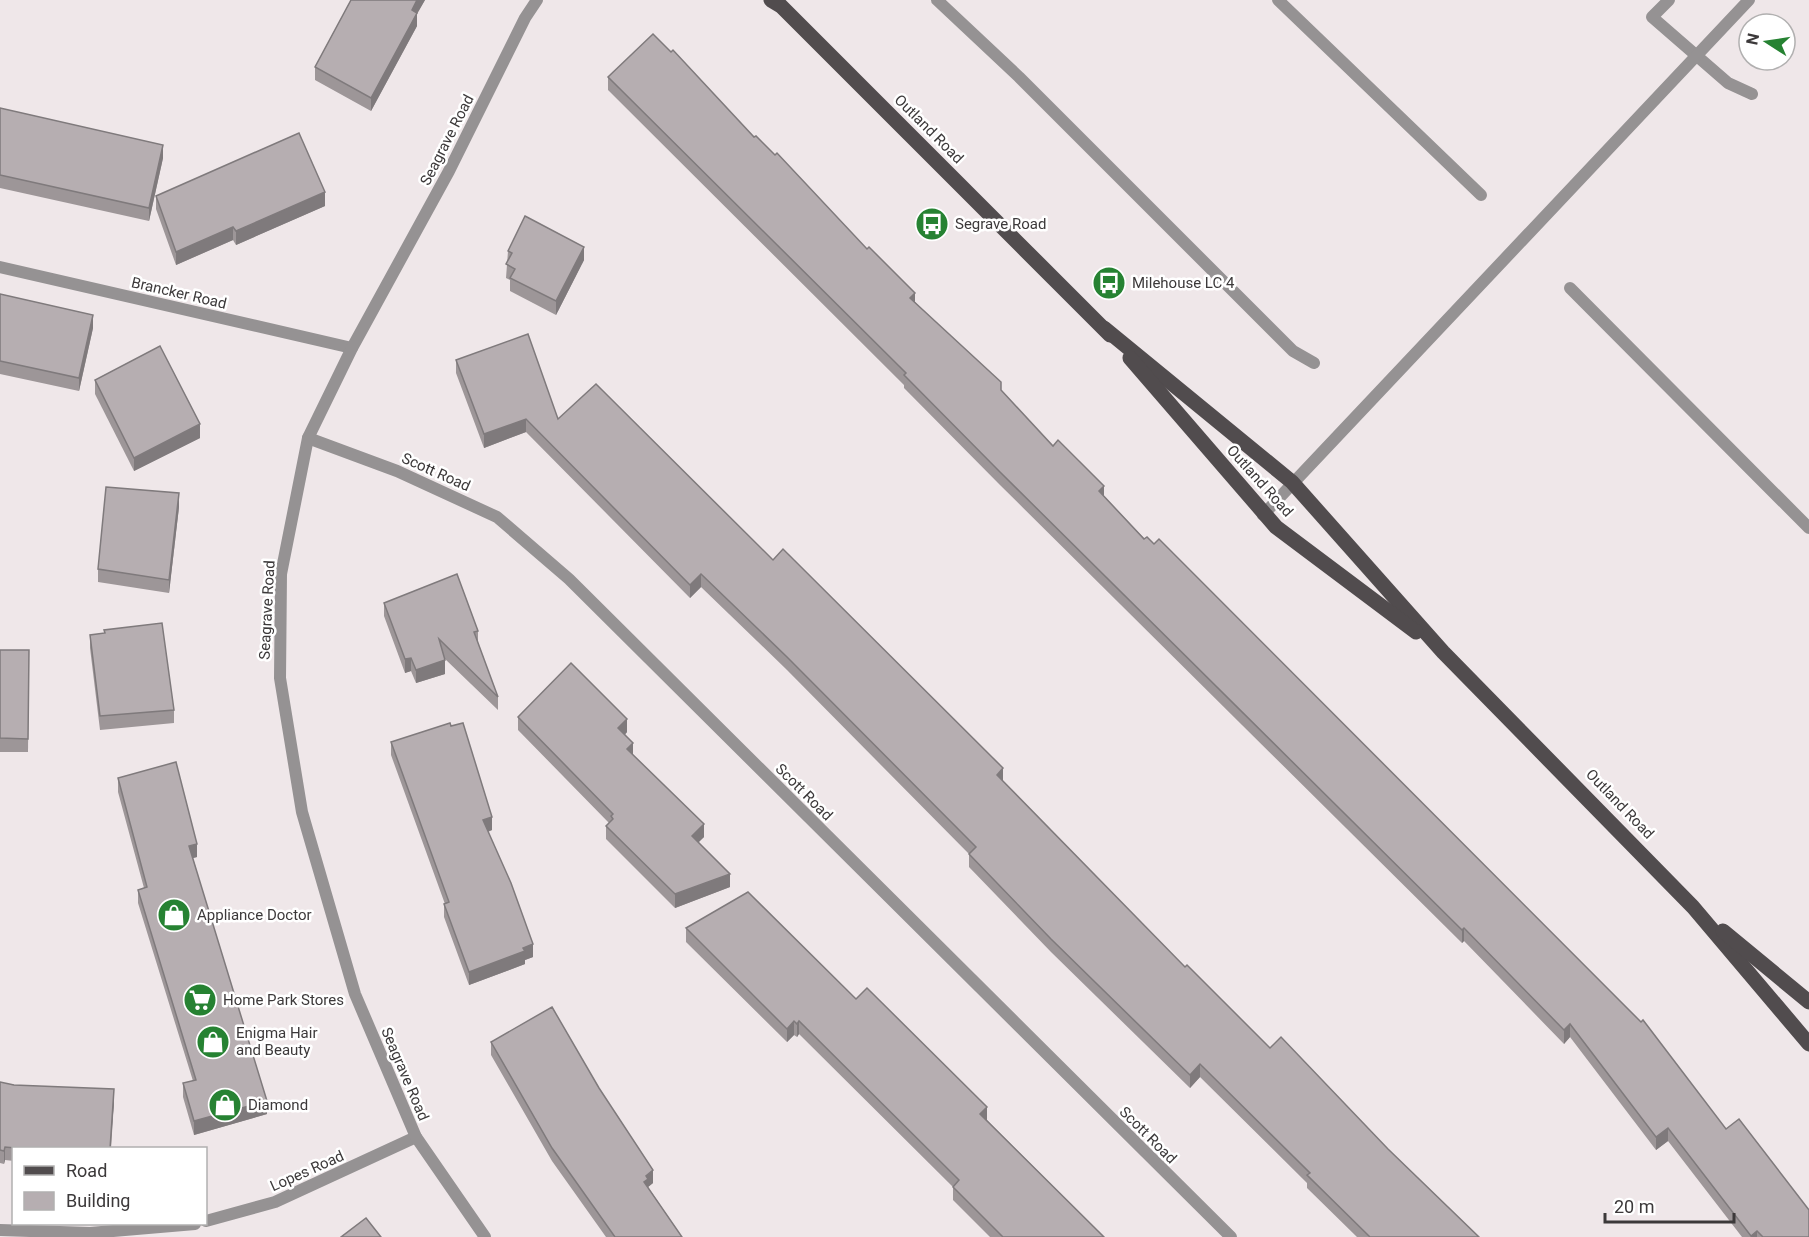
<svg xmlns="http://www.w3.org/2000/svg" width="1809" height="1237" viewBox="0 0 1809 1237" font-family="Roboto,sans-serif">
<rect width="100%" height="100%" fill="#efe7e9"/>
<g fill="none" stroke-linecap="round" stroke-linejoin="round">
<g stroke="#959293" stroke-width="12">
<polyline points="937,0 1019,77 1293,351 1314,363"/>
<polyline points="1278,0 1481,195"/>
<polyline points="1669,0 1652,17 1728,83 1752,94"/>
<polyline points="1570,288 1809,528"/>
<polyline points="1263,515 1749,0"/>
</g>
<g stroke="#959293" stroke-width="12">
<polyline points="0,267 352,348"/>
<polyline points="308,438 397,471 497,517 569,579 1231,1237"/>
<polyline points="206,1221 275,1202 416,1137"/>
<polyline points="0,1230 90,1233 195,1224"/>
</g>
<polyline stroke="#959293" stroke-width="12" points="485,1237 416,1137 355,994 302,812 280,678 281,574 308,438 352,348 449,171 525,18 537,0"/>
<g stroke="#514c4e" stroke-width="15">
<polyline points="771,0 781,6 1110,335"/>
<polyline points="1104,328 1292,482 1443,652 1693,907 1809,1044"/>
<polyline points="1130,358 1276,527 1416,632"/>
<polyline points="1723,931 1809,1002"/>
</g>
</g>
<g fill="#9d9698">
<polygon points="351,0 425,0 417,13 417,26 371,111 315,80 315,67"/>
<polygon points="608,77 754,137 1001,390 1053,446 1104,496 1809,1237 1742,1237 1668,1141 1656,1150 1570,1037 1564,1044 1464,941 1462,943 1000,485 904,388 904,385 608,90"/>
<polygon points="0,108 163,158 149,221 0,188"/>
<polygon points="156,196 325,206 236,245 233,240 176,265 156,209"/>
<polygon points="508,251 584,260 556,315 510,291 510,280 506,278"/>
<polygon points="0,294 93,328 79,391 0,374"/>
<polygon points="456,360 558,419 773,560 1003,781 1185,967 1270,1048 1388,1149 1479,1237 1357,1237 1307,1188 1307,1183 1200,1077 1190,1088 1051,952 969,867 969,854 787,670 701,587 690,598 526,432 484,448 456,373"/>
<polygon points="95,380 200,438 134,471 95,394"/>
<polygon points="179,507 169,593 98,582 98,569"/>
<polygon points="384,603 478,631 478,644 498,697 498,710 444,658 445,674 416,683 411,671 405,673 384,616"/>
<polygon points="104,630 174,710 174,723 100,730 90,648 90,635 104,633"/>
<polygon points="0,650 29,650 28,752 0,752"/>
<polygon points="518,717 627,732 625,735 633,755 704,837 698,842 730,887 675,908 606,839 606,826 609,823 518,730"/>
<polygon points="391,742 492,830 488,832 533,957 525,960 525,964 469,985 444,917 444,904 445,904 391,755"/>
<polygon points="118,778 197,857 193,858 267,1114 194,1135 183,1097 183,1083 193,1081 138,903 138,890 144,888 118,792"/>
<polygon points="686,928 856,999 987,1120 1104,1237 990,1237 953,1200 953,1187 799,1034 797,1037 794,1035 787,1042 686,942"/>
<polygon points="491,1042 653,1183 648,1187 682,1237 606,1237 552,1161 491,1055"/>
<polygon points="0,1082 14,1085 114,1102 111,1149 14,1149 14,1161 5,1160 4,1164 0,1163"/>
</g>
<g fill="#7f7a7c">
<polygon points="417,0 425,0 412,23 412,10"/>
<polygon points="417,13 417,26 371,111 371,98"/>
<polygon points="163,145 163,158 149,221 149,208"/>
<polygon points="325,192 325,206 236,245 236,231"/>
<polygon points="233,227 233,240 176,265 176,252"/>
<polygon points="584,247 584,260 556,315 556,301"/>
<polygon points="915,293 915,306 910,298"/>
<polygon points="93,315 93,328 79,391 79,378"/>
<polygon points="526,419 526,432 484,448 484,434"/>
<polygon points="200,424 200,438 134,471 134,458"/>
<polygon points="1104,486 1104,499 1099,491"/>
<polygon points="179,493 179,507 169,593 169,580"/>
<polygon points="701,574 701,587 690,598 690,585"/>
<polygon points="411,658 411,671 405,673 405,659"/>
<polygon points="445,660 445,674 416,683 416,670"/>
<polygon points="627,719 627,732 618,741 618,728"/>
<polygon points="633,743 633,756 627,749"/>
<polygon points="1003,768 1003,781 997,775"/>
<polygon points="492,817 492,830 483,833 483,820"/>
<polygon points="704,824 704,837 692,849 692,836"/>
<polygon points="197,844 197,857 189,859 189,846"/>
<polygon points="730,874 730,887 675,908 675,894"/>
<polygon points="1464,928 1464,941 1462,943 1462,930"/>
<polygon points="533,944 533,957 525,960 525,964 469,985 469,972"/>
<polygon points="794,1021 794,1035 787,1042 787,1029"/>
<polygon points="799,1021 799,1034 797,1037 797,1024"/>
<polygon points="1570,1024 1570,1037 1564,1044 1564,1030"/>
<polygon points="1200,1064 1200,1077 1190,1088 1190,1075"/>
<polygon points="114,1089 114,1102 110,1149"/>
<polygon points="267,1101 267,1114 194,1135 194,1121"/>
<polygon points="987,1107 987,1120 980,1127 980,1114"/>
<polygon points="1668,1128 1668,1141 1656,1150 1656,1137"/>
<polygon points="5,1147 5,1160 4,1164 4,1151"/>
<polygon points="653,1170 653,1183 648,1187 644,1182 646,1176"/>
<polygon points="1757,1231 1757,1237 1751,1237 1751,1236"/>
</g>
<g fill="#b6aeb1" stroke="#7f7a7c" stroke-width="1.5">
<polygon points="351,0 417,0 412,10 417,13 371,98 315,67"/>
<polygon points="653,34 671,52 673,50 754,137 756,136 775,155 777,153 867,249 869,247 915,293 910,298 1001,382 1001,390 1053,446 1058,440 1104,486 1099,491 1144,539 1147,537 1154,544 1159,539 1641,1022 1643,1020 1726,1129 1739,1119 1809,1210 1809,1237 1763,1237 1757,1231 1751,1236 1668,1128 1656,1137 1570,1024 1564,1030 1464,928 1462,930 1000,472 904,375 906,373 608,77"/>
<polygon points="0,108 163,145 149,208 0,175"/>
<polygon points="299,133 325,192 236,231 233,227 176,252 156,196"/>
<polygon points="525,216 584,247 556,301 510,278 515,269 506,264 512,253 508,251"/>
<polygon points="0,294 93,315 79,378 0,361"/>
<polygon points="528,334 558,419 596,384 773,560 783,549 1003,768 997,775 1185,967 1187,965 1270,1048 1281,1037 1388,1149 1479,1237 1370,1237 1307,1175 1310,1173 1200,1064 1190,1075 1051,939 969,854 976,847 787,657 701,574 690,585 526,419 484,434 456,360"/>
<polygon points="160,346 200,424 134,458 95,380"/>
<polygon points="106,487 179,493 169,580 98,569"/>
<polygon points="457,574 478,631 474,632 498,697 439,639 445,660 416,670 411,658 405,659 384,603"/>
<polygon points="162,623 174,710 100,716 90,635 105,633 104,630"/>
<polygon points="0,650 29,650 28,739 0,738"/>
<polygon points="571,663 627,719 618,728 633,743 627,749 704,824 692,836 730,874 675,894 606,826 613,819 611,816 613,814 518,717"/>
<polygon points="450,723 451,726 463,723 492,817 483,820 511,883 533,944 523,948 525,951 469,972 444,904 449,902 391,742"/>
<polygon points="176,762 197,844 189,846 267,1101 194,1121 183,1083 196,1080 138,890 147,887 118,778"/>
<polygon points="748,892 856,999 867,988 987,1107 980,1114 1104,1237 1003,1237 953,1187 959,1180 799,1021 797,1024 794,1021 787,1029 686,928"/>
<polygon points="552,1007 599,1088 653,1170 646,1176 648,1179 644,1182 682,1237 615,1237 552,1148 491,1042"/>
<polygon points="0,1082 14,1085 114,1089 110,1149 27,1149 5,1147 4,1151 0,1150"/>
<polygon points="366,1218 381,1237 341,1237"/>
</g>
<defs>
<g id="bus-disc" transform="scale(1.725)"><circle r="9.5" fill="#268232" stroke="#fff"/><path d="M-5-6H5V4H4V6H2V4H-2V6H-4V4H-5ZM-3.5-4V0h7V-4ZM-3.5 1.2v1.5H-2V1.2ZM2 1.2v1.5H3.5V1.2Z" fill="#fff"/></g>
<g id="shop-disc" transform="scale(1.725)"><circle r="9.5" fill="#268232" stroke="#fff"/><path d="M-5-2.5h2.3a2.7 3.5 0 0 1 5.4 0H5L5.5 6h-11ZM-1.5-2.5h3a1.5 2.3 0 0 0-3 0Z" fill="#fff"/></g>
<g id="supermarket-disc" transform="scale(1.725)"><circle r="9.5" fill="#268232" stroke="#fff"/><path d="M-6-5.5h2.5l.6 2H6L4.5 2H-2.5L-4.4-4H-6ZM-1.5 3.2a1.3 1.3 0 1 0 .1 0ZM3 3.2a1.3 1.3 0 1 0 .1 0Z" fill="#fff"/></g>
</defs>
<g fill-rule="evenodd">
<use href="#bus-disc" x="932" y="224"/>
<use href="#bus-disc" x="1109" y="283"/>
<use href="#shop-disc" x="174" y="915"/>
<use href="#supermarket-disc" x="200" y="1000"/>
<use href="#shop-disc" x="213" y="1042"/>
<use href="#shop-disc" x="225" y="1105"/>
</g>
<g text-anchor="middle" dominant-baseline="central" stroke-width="5" stroke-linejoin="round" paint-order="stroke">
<g font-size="15" fill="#3c393a" stroke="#fff">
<text transform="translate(929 129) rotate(45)">Outland Road</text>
<text transform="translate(447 140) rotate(-63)">Seagrave Road</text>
<text transform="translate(179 293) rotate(13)">Brancker Road</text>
<text transform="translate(436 472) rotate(24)">Scott Road</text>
<text transform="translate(1260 481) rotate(48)">Outland Road</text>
<text transform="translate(267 610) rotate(-87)">Seagrave Road</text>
<text transform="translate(804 792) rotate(45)">Scott Road</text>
<text transform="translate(1620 804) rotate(46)">Outland Road</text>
<text transform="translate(405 1074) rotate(67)">Seagrave Road</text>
<text transform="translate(1148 1135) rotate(45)">Scott Road</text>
<text transform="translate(307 1171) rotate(-24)">Lopes Road</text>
</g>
<g font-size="15" fill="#3c393a" stroke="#fff" text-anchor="start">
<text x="955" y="224">Segrave Road</text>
<text x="1132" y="283">Milehouse LC 4</text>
<text x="197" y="915">Appliance Doctor</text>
<text x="223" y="1000">Home Park Stores</text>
<text x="236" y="1033">Enigma Hair<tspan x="236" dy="17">and Beauty</tspan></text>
<text x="248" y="1105">Diamond</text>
</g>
</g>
<rect x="12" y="1147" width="195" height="78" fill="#ffffff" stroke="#b1b0b0" stroke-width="1.5"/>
<rect x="24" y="1166" width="30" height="9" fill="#514c4e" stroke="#b1b0b0" stroke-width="1.5"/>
<text x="66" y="1177" font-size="18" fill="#3c393a">Road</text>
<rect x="24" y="1192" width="30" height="18" fill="#b6aeb1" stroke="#b1b0b0" stroke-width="1.5"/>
<text x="66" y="1207" font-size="18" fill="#3c393a">Building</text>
<g transform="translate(1767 42) rotate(282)"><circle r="28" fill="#ffffff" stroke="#b1b0b0" stroke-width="1.5"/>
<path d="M0-4.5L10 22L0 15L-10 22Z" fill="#268232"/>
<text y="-9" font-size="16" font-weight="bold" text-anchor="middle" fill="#3c393a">N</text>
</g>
<path d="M1605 1213v9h129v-9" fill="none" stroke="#3c393a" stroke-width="3"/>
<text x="1614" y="1213" font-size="18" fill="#3c393a" stroke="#ffffff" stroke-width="4.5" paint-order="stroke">20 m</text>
</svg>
